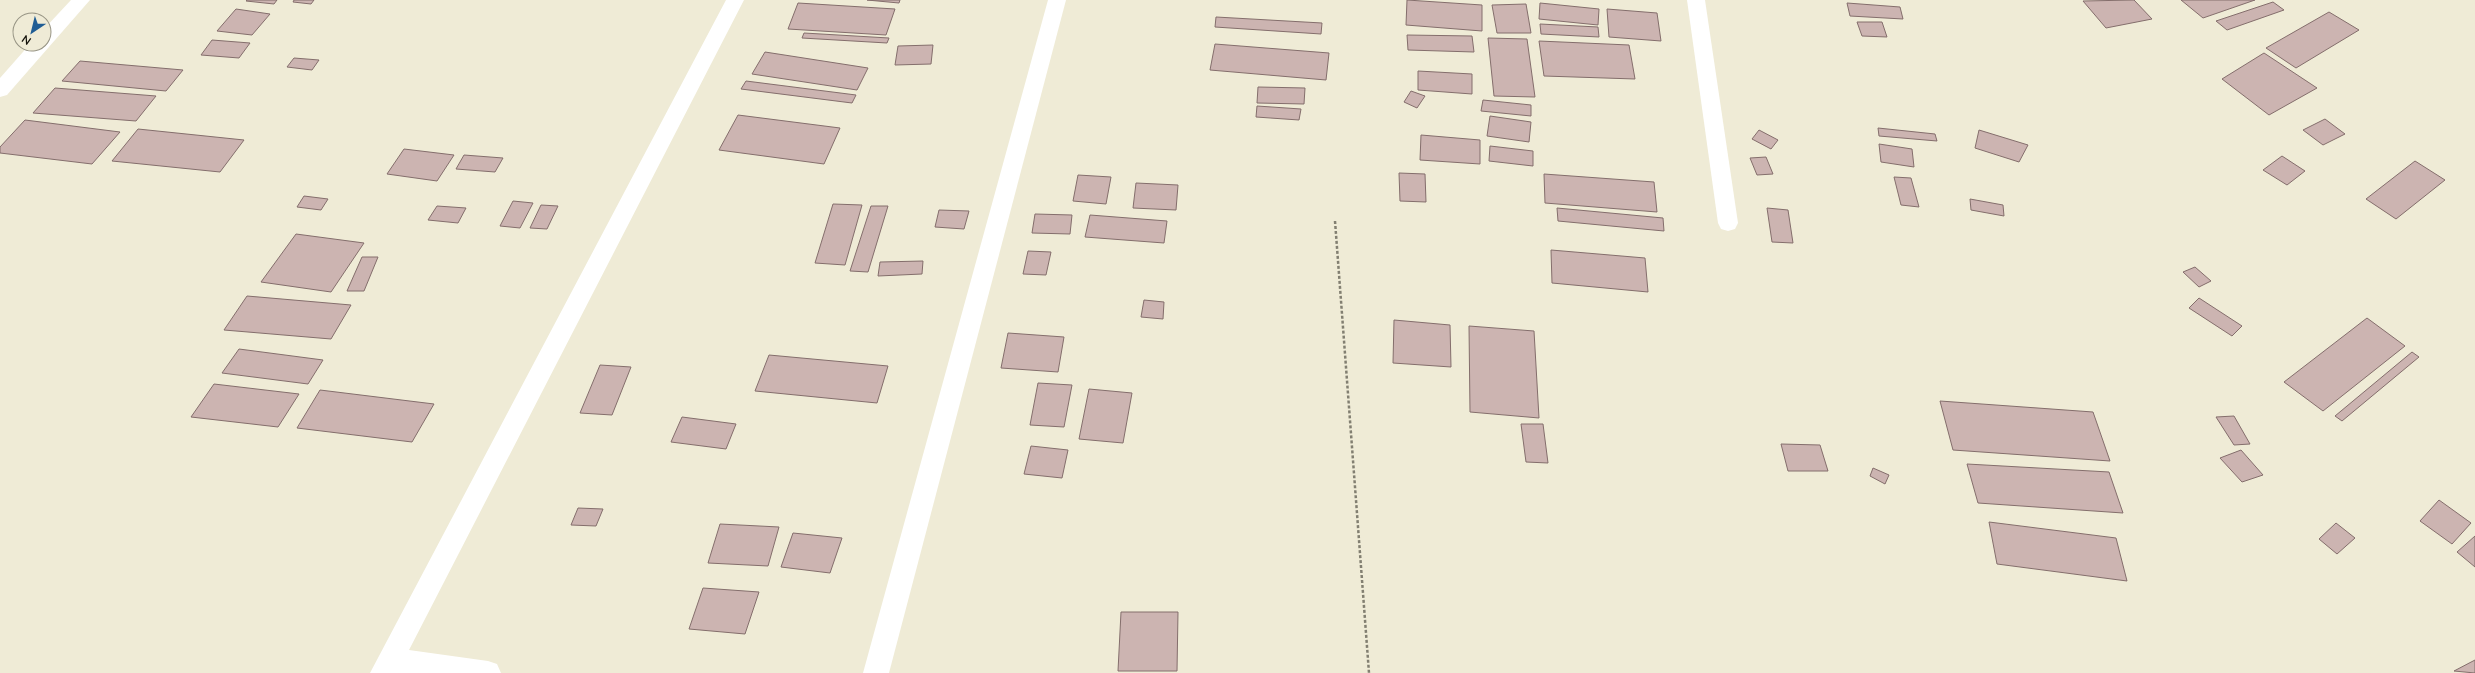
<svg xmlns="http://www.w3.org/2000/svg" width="2475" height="673" viewBox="0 0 2475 673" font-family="Mulish,sans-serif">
<rect width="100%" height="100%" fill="#efebd6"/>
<g fill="#ccb4b1" stroke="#846e6c">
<polygon points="247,0 277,0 274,4 246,1"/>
<polygon points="294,0 314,0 311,4 293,2"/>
<polygon points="867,0 900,0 899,3"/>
<polygon points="1407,0 1482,5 1482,31 1406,25"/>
<polygon points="2134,0 2152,19 2106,28 2083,1"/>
<polygon points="2181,0 2255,0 2203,18"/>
<polygon points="2273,2 2284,10 2227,30 2216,21"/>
<polygon points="798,3 895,9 886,35 788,29"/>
<polygon points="1540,3 1599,9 1598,25 1539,19"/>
<polygon points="1847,3 1900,7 1903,19 1850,16"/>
<polygon points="1526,4 1531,33 1497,33 1492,5"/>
<polygon points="236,9 270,14 252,35 217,31"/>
<polygon points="1607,9 1657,13 1661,41 1609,37"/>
<polygon points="2329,12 2359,30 2296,68 2266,48"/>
<polygon points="1216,17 1322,23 1321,34 1215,27"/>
<polygon points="1857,22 1882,22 1887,37 1862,36"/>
<polygon points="1540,24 1598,27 1599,37 1541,34"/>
<polygon points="804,33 889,38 887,43 802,38"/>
<polygon points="1407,35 1472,36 1474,52 1408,50"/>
<polygon points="1488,38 1527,39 1535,97 1494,96"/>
<polygon points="212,40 250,43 239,58 201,55"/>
<polygon points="1539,41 1629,45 1635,79 1544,76"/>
<polygon points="1215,44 1329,53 1326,80 1210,70"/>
<polygon points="933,45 931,64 895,65 898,46"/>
<polygon points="765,52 868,68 857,90 752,74"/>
<polygon points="2264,53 2317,88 2269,115 2222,79"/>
<polygon points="294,58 319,60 312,70 287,67"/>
<polygon points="80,61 183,70 166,91 62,81"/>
<polygon points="1418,71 1472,74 1472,94 1418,90"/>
<polygon points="746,81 856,95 852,103 741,89"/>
<polygon points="1258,87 1305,88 1304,104 1257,103"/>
<polygon points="55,88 156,96 136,121 33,113"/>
<polygon points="1411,91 1425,96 1417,108 1404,102"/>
<polygon points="1483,100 1531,105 1531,116 1481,111"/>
<polygon points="1257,106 1301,109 1299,120 1256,117"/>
<polygon points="738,115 840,128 824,164 719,150"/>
<polygon points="1490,116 1531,122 1529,142 1487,136"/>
<polygon points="2325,119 2345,134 2323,145 2303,130"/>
<polygon points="25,120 120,132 92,164 0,153 0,147"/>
<polygon points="1878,128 1935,134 1937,141 1879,136"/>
<polygon points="138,129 244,140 220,172 112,161"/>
<polygon points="1759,130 1778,140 1771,149 1752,139"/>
<polygon points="1979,130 2028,145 2019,162 1975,148"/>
<polygon points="1421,135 1480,140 1480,164 1420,160"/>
<polygon points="1879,144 1912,149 1914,167 1881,162"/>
<polygon points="1490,146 1533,151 1533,166 1489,161"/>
<polygon points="404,149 454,155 437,181 387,174"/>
<polygon points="464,155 503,158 495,172 456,169"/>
<polygon points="2282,156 2305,171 2287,185 2263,170"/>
<polygon points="1766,157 1773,174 1757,175 1750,158"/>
<polygon points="2415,161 2445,180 2396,219 2366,199"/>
<polygon points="1399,173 1425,174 1426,202 1400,201"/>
<polygon points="1544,174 1654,182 1657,212 1545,203"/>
<polygon points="1078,175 1111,177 1106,204 1073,201"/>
<polygon points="1894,177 1911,178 1919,207 1901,205"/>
<polygon points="1136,183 1178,185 1176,210 1133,208"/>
<polygon points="304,196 328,199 321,210 297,207"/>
<polygon points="1970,199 2003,205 2004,216 1971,210"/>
<polygon points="513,201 533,203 520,228 500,226"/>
<polygon points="833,204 862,205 845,265 815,263"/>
<polygon points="541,205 558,206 547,229 530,228"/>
<polygon points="437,206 466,208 458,223 428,220"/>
<polygon points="871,206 888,206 868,272 850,271"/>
<polygon points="1557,208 1663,218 1664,231 1558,221"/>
<polygon points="1767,208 1788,210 1793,243 1772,242"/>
<polygon points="939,210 969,211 964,229 935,227"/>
<polygon points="1035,214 1072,215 1070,234 1032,233"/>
<polygon points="1090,215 1167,221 1164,243 1085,237"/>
<polygon points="296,234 364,243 331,292 261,282"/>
<polygon points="1551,250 1645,258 1648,292 1552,283"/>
<polygon points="1028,251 1051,252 1046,275 1023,274"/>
<polygon points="362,257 378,257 364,291 347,291"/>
<polygon points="923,261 922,274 878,276 880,262"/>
<polygon points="2195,267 2211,281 2199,287 2183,272"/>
<polygon points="247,296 351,305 331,339 224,330"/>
<polygon points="2199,298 2242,326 2232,336 2189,308"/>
<polygon points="1144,300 1164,302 1163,319 1141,317"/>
<polygon points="2367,318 2405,346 2323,411 2284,382"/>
<polygon points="1394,320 1450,325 1451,367 1393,363"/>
<polygon points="1469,326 1534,331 1539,418 1470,412"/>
<polygon points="1008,333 1064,337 1058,372 1001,368"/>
<polygon points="239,349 323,360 308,384 222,373"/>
<polygon points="2412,352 2419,357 2342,421 2335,416"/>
<polygon points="769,355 888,366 877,403 755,391"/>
<polygon points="600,365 631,367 612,415 580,413"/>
<polygon points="1038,383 1072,385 1064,427 1030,425"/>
<polygon points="214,384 299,394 278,427 191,417"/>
<polygon points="1089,389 1132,393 1123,443 1079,439"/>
<polygon points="320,390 434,404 412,442 297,428"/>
<polygon points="1940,401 2093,412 2110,461 1953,450"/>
<polygon points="2234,416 2250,444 2234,445 2216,417"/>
<polygon points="682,417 736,424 726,449 671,442"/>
<polygon points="1521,424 1543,424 1548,463 1526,462"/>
<polygon points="1781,444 1820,445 1828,471 1788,471"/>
<polygon points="1031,446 1068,450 1062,478 1024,474"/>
<polygon points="2241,450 2263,475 2242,482 2220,458"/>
<polygon points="1967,464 2109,472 2123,513 1978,503"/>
<polygon points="1873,468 1889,475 1885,484 1870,476"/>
<polygon points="2439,500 2471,523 2452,544 2420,521"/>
<polygon points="578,508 603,509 596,526 571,525"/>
<polygon points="1989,522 2116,538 2127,581 1997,564"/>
<polygon points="2336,523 2355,538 2337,554 2319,539"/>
<polygon points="720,524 779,527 768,566 708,563"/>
<polygon points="793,533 842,538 830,573 781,567"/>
<polygon points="2475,536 2475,567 2457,552"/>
<polygon points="703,588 759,592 745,634 689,629"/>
<polygon points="1121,612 1178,612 1177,671 1118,671"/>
<polygon points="2475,660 2475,673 2454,671"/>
</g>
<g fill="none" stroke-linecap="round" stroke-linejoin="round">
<polyline stroke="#827f71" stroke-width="2.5" stroke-dasharray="3 2" stroke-linecap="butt" points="1335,221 1369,673"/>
<g fill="#fff" fill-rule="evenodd">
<polygon points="71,0 90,0 7,95 0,97 0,78 30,44 44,44 44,29"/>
<polygon points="726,0 744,0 409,650 488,661 497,664 501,673 370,673"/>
<polygon points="1048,0 1066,0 889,673 863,673"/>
<polygon points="1687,0 1705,0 1738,223 1735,229 1728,231 1721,229 1718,223"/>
</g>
</g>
<g transform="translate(32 32) rotate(215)"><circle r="19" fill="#efebd6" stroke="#979484"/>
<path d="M0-3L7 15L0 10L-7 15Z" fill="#205d94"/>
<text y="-6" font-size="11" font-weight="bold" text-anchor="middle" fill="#13110a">N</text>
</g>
</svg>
